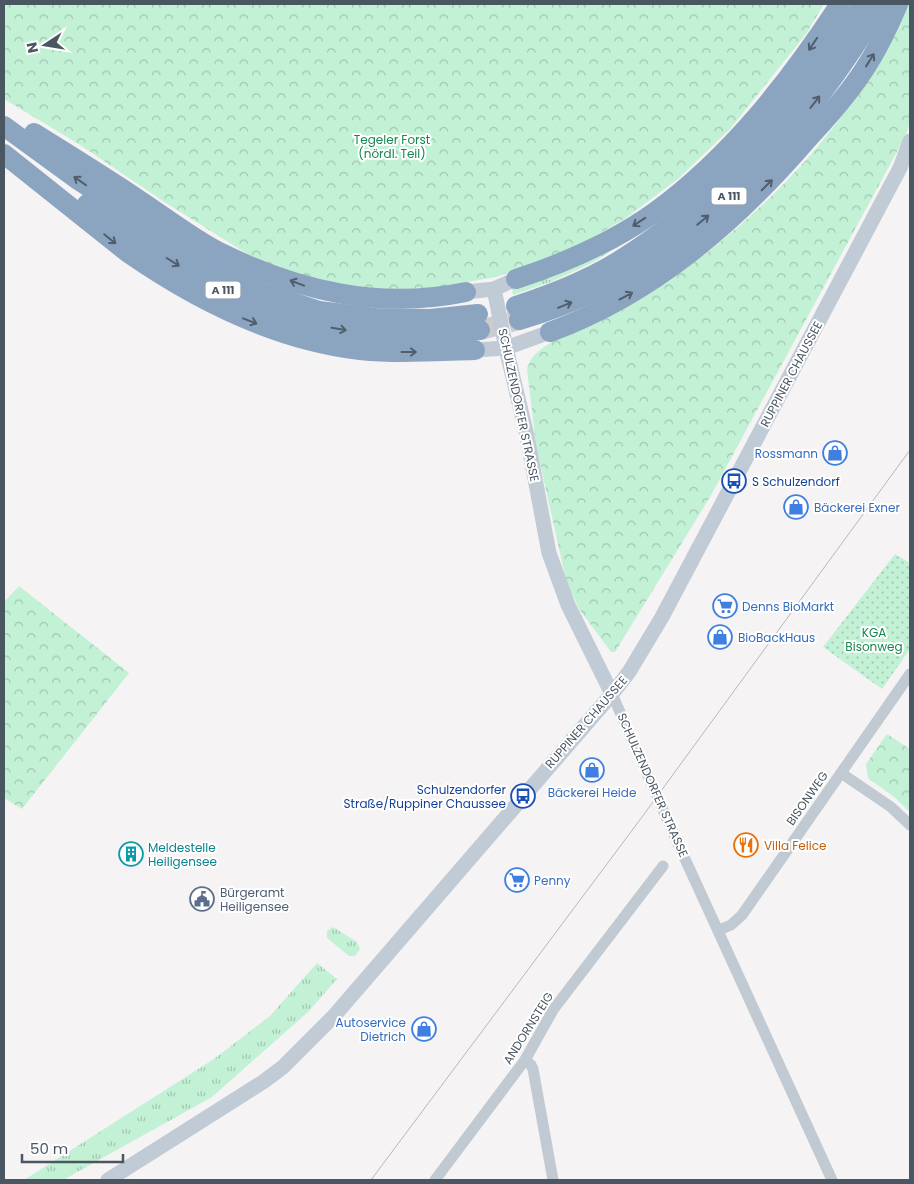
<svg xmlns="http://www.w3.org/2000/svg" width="914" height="1184" viewBox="0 0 914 1184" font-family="Poppins,sans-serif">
<defs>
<pattern id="grass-tufts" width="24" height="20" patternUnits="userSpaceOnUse" patternTransform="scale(1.25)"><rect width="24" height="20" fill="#c3f1d5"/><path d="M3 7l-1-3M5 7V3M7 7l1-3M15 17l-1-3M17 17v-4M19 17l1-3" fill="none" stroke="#a0c6b0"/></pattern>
<pattern id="forest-crowns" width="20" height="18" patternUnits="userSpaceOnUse" patternTransform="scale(1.25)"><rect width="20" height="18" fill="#c3f1d5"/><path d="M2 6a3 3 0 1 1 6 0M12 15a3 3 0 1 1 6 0" fill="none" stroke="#a0c6b0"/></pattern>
<pattern id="park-dots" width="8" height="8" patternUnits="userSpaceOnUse" patternTransform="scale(1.25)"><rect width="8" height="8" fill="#c3f1d5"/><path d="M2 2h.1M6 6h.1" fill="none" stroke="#a0c6b0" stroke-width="1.8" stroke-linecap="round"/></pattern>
</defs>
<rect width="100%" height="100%" fill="#f5f3f3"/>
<g fill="url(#grass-tufts)">
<polygon points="661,219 592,263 553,281 513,295 512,289 551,276"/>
<polygon points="333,927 357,942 360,949 355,956 349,956 327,938 327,931"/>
<polygon points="317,963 337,979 308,1012 212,1097 63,1180 24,1180 214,1059 270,1016"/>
</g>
<g fill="url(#forest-crowns)">
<polygon points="4,4 824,4 806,34 730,129 679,178 626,218 569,251 496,277 434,288 388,290 312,280 249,255 166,203 77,143 4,99"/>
<path d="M 909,4 L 910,4 L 910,121 L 906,135 L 710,497 L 615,652 L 611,652 L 579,609 L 566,580 L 536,445 L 527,369 C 530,361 532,356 539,351 C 553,339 570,335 586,327 C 615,314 645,297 672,279 C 734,235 801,174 845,111 C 869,77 889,40 909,4 Z"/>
<polygon points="19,586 129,673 22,809 4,798 4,599 6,600"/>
<polygon points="887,734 910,749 910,812 894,797 868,778 866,764"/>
</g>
<polygon fill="url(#park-dots)" points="895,554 910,563 910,649 882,689 823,647"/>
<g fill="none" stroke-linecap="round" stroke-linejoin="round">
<polyline stroke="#caccce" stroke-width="20" stroke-dasharray="20 10" stroke-linecap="butt" points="480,330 519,320"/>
<g stroke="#c1cad2" stroke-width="11">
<polyline points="612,694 675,837 832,1180"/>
<polyline points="841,773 891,807 910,825"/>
<polyline points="719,930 731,925 742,915 910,674"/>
<polyline points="525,1060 531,1065 533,1069 553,1180"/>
<polyline points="435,1180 525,1060 553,1010 663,866"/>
</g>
<g stroke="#c1cbd6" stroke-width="15">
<polyline points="494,289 506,348 527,436 549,553 568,605 612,694"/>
<polyline points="466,292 494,289 516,279"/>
<polyline points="475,350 506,348 550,332"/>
<polyline points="108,1180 263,1082 283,1067 334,1016 612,694 629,672 662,617 900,168 910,141"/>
</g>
<g stroke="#8ba5c1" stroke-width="20">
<polyline points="4,126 78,180 200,260 262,292 319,311 375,318 430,319 478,314"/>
<path d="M 34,133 C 69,155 105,177 139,200 C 165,217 192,238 219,252 C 298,291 379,310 466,292"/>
<path d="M 4,154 L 127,252 C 196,300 275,340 360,350 C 399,354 437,351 475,350"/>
<path d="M 87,204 C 180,270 274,331 393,335 C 422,336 451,333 480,330"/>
<path d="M 516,279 C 565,263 613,242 655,212 C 731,156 789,82 840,4"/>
<path d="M 516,306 C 551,294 586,281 617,262 C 723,197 796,107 863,4"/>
<path d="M 519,320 C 679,275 799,142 881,4"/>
<path d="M 550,332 C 653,294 735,223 806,141 C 823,122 842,102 857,80 C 874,57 887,30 898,4"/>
</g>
<polyline stroke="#b5b8bd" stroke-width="1" points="371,1180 642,817 910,450"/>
</g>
<defs><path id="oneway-shaft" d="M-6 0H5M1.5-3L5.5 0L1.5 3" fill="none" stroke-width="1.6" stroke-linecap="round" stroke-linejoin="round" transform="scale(1.25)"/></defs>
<g stroke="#505e6b">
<use href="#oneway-shaft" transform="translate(813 44) rotate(124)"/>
<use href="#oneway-shaft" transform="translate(870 60) rotate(-58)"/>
<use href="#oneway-shaft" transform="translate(815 102) rotate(-52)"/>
<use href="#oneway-shaft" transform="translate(80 181) rotate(-145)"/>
<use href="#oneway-shaft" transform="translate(767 185) rotate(-45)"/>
<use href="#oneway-shaft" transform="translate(703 220) rotate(-40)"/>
<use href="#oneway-shaft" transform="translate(639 222) rotate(147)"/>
<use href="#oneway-shaft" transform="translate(110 239) rotate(39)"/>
<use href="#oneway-shaft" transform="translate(173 262) rotate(32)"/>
<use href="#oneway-shaft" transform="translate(297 283) rotate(-159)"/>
<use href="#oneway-shaft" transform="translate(626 296) rotate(-28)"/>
<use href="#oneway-shaft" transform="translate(565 305) rotate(-22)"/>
<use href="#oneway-shaft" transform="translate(250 321) rotate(21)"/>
<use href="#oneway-shaft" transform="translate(339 329) rotate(10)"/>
<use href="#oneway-shaft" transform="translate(409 352)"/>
</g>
<defs>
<g id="shop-ring" transform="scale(1.25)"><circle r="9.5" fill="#fff" stroke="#3f7fe0" stroke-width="1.5"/><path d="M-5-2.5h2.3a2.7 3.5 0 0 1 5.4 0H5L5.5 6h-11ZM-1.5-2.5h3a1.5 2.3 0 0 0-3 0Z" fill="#3f7fe0"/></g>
<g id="bus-ring" transform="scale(1.25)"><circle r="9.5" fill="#fff" stroke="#1a4fb4" stroke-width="1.5"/><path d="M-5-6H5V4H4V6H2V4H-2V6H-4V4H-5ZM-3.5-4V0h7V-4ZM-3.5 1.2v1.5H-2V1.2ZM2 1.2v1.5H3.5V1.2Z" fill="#1a4fb4"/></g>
<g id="supermarket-ring" transform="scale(1.25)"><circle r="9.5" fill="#fff" stroke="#3f7fe0" stroke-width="1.5"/><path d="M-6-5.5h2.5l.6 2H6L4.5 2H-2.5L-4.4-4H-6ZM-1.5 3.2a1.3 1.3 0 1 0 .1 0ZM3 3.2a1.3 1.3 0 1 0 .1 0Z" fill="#3f7fe0"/></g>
<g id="restaurant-ring" transform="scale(1.25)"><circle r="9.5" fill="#fff" stroke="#e8710a" stroke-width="1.5"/><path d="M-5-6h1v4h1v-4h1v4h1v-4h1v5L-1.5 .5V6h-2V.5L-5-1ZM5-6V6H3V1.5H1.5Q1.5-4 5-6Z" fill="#e8710a"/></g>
<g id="building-ring" transform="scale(1.25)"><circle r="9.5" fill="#fff" stroke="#0f9aa8" stroke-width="1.5"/><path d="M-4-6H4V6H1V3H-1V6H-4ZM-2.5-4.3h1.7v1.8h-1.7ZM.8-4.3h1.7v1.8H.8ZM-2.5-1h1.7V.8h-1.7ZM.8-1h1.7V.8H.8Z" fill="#0f9aa8"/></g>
<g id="civic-ring" transform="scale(1.25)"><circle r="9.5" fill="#fff" stroke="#5c6f8a" stroke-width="1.5"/><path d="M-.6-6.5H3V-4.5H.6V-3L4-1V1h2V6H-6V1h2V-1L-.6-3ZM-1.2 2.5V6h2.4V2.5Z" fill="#5c6f8a"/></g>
</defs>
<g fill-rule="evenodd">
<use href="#shop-ring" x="835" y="453"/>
<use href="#bus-ring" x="734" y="481"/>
<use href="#shop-ring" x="796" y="507"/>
<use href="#supermarket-ring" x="725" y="606"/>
<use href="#shop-ring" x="720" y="637"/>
<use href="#shop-ring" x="592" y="770"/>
<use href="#bus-ring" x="523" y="796"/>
<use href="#restaurant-ring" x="746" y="845"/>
<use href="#building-ring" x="131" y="854"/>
<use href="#supermarket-ring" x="517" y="880"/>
<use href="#civic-ring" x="202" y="899"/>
<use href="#shop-ring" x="424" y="1029"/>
</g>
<g text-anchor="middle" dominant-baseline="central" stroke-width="4" stroke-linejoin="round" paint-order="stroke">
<g fill="#fff" stroke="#808990" stroke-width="1">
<rect x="711.5" y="187.5" width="35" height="17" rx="4"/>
<rect x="205.5" y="281.5" width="35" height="17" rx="4"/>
</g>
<g font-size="11" font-weight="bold" fill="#4a5661">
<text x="729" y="196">A 111</text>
<text x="223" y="290">A 111</text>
</g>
<g font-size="12" fill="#17864f" stroke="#fff">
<text x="392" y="139">Tegeler Forst<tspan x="392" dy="14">(nördl. Teil)</tspan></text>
<text x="874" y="632">KGA<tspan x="874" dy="14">Bisonweg</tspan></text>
</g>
<g font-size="12" fill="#4a5661" stroke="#fff">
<text transform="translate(791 374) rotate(-62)">RUPPINER CHAUSSEE</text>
<text transform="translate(519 405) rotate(78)">SCHULZENDORFER STRASSE</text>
<text transform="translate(586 722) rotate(-49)">RUPPINER CHAUSSEE</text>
<text transform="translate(653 785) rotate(66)">SCHULZENDORFER STRASSE</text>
<text transform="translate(807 798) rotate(-55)">BISONWEG</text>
<text transform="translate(528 1028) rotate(-58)">ANDORNSTEIG</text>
</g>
<g font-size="12" fill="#366cbe" stroke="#fff" text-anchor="start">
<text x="818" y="453" text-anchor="end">Rossmann</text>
<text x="814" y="507">Bäckerei Exner</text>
<text x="742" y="606">Denns BioMarkt</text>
<text x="738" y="637">BioBackHaus</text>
<text x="592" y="792" text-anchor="middle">Bäckerei Heide</text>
<text x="534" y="880">Penny</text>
<text x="406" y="1022" text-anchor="end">Autoservice<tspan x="406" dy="14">Dietrich</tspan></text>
</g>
<g font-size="12" fill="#164399" stroke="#fff" text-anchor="start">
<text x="752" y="481">S Schulzendorf</text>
<text x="506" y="789" text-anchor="end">Schulzendorfer<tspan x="506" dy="14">Straße/Ruppiner Chaussee</tspan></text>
</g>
<g font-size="12" fill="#c56008" stroke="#fff" text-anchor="start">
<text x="764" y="845">Villa Felice</text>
</g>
<g font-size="12" fill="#0d838f" stroke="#fff" text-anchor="start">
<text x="148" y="847">Meldestelle<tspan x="148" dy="14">Heiligensee</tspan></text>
</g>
<g font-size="12" fill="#4e5e75" stroke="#fff" text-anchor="start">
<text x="220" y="892">Bürgeramt<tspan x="220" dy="14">Heiligensee</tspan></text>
</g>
</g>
<rect width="914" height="1184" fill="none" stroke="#4a5661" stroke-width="10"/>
<g transform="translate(45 45) rotate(258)" stroke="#ffffff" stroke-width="4" paint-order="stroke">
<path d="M0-4L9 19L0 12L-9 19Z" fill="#4a5661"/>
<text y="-8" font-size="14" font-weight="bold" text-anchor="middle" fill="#4a5661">N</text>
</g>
<path d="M22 1154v8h101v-8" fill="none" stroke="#4a5661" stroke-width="2.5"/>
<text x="30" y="1154" font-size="15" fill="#4a5661" stroke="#ffffff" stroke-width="4" paint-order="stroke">50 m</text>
</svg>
